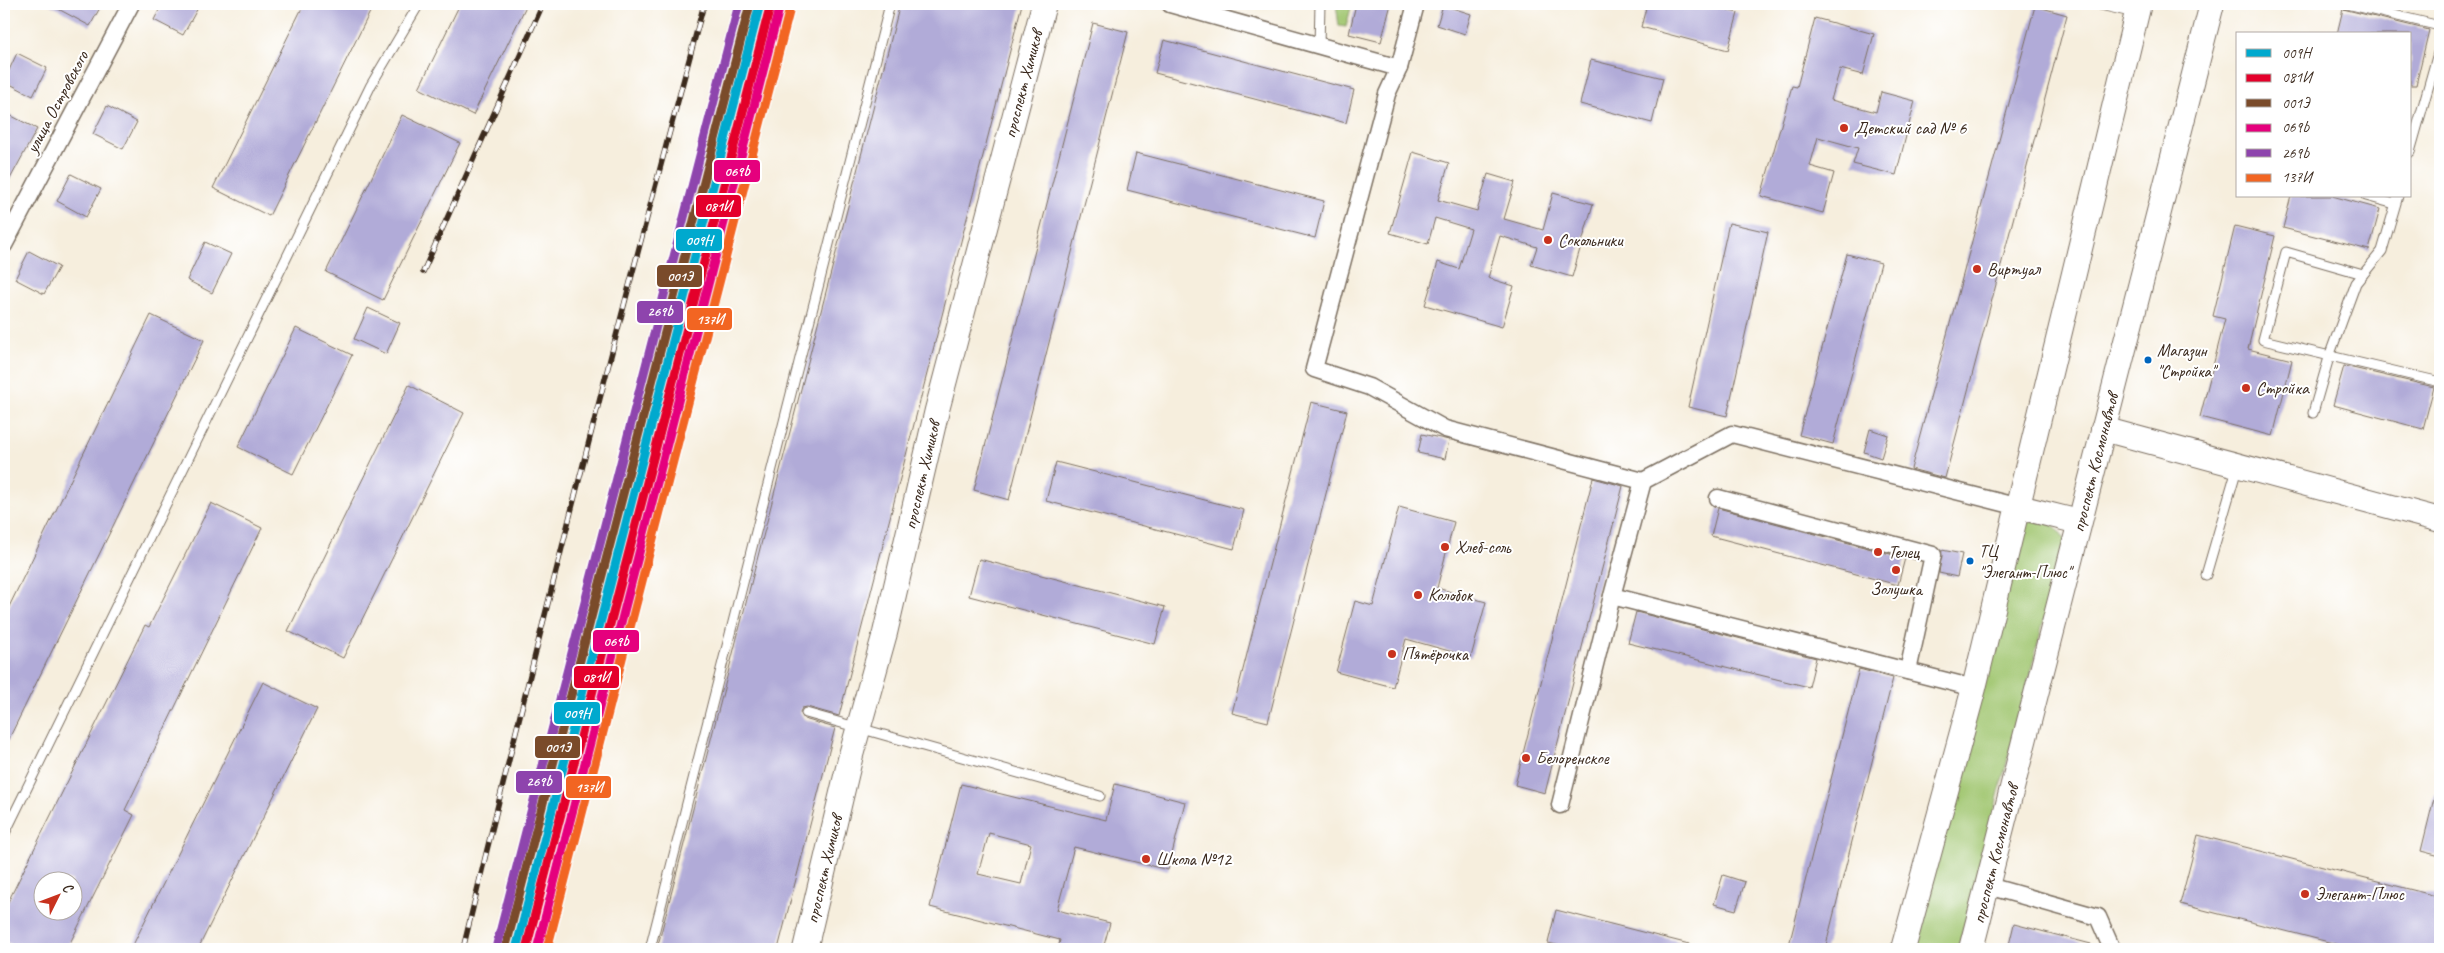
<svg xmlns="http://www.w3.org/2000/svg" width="2444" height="953" viewBox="0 0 2444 953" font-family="Caveat,sans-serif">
<rect width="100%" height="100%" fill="#fff"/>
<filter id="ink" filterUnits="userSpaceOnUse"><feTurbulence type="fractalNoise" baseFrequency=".02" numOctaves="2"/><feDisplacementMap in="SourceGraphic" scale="10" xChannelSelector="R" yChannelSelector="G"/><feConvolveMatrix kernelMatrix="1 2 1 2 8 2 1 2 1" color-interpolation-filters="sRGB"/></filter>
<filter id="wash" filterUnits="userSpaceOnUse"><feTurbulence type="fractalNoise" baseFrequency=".0096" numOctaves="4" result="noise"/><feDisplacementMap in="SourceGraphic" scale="20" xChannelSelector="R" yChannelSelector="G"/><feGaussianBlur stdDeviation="1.12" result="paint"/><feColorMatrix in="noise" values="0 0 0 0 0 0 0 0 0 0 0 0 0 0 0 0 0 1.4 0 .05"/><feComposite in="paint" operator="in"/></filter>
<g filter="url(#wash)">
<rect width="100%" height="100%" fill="#f6eedd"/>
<g fill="#a0c670" stroke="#6e7847">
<polygon points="1336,4 1352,4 1346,27 1339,26"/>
<path d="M 2029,522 C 2048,521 2056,523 2065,540 L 1958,949 L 1911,949 L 2021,529 Z"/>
</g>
<g id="blocks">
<g fill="#b1abd8" fill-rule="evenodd">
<polygon points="49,4 102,4 90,26"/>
<polygon points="162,4 200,4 183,35 154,20"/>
<polygon points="304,4 374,4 269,216 213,188"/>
<polygon points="460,4 527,4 473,115 419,88"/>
<polygon points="900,4 1022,4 839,716 807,707 802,708 800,712 804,719 835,728 778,949 657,949"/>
<polygon points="1356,4 1391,4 1381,42 1349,34"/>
<polygon points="1647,4 1705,4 1738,13 1728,50 1641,27"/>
<polygon points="1443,5 1471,14 1465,34 1437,25"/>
<polygon points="2035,6 2067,15 1945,478 1911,469"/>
<polygon points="2343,9 2429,30 2416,85 2410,85 2410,34 2337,34"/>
<polygon points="1815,18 1874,34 1863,75 1840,69 1831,100 1876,112 1881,92 1915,101 1896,175 1853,164 1858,148 1818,137 1810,166 1834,173 1823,213 1761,196 1792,86 1797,87"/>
<polygon points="1093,23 1128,32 1009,500 974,490"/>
<polygon points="1164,40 1354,90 1346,123 1155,73"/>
<polygon points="17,53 47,68 33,96 4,81"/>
<polygon points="1591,60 1663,78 1652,123 1580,104"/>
<polygon points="107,106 137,122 123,149 93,134"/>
<polygon points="4,112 37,129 4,190"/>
<polygon points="402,115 460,143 383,300 326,272"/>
<polygon points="1413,152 1449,163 1438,200 1477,211 1488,174 1515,182 1504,219 1543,230 1553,193 1593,204 1572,277 1531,265 1537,247 1500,236 1488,278 1514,286 1502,327 1425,305 1438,262 1459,269 1471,229 1435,218 1428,244 1390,233"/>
<polygon points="1136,153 1324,201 1315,238 1127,190"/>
<polygon points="71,174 101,189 86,217 57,201"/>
<polygon points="2291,196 2332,196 2380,209 2369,250 2283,228"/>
<polygon points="1729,223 1768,232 1727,416 1688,407"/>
<polygon points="2235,226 2275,236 2248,349 2292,360 2273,436 2200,417 2225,319 2213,316"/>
<polygon points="205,242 231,254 212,293 187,280"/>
<polygon points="29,251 59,267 44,294 15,279"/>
<polygon points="1847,254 1881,263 1833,444 1799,435"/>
<polygon points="368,308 400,323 386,354 354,339"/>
<polygon points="151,315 204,340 4,749 4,617"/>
<polygon points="296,328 352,355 293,474 238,447"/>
<polygon points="2344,366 2434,387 2423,429 2333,405"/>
<polygon points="409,385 464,413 343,658 288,631"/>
<polygon points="1311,402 1347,411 1268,722 1232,713"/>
<polygon points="1870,429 1888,435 1881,458 1864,452"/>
<polygon points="1422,434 1449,440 1445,459 1418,453"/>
<polygon points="1056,462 1244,510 1234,549 1046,501"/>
<polygon points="1593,478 1623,486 1545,793 1515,785"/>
<path d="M 211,503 L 262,528 L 125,810 L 134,815 L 67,949 L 21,949 L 4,941 L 4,910 L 145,625 L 149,627 ZM 42,880 L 72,880 L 72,910 L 42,910 Z"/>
<polygon points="1399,507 1454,522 1437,588 1486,602 1471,657 1406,639 1393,687 1336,672 1355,601 1373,606"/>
<polygon points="1718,508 1905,558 1898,585 1711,536"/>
<polygon points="1942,550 1962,554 1957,577 1939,573"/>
<polygon points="979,559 1165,607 1155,644 969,596"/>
<polygon points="1636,612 1816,658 1809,687 1628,643"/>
<polygon points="1859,669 1893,678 1825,949 1788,949"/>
<polygon points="263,682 317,709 198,949 131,949"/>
<path d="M 961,784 L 1106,820 L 1115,784 L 1185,802 L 1168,870 L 1074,847 L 1057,910 L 1110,923 L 1103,949 L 1058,949 L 1060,940 L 930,907 ZM 989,833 L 1031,844 L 1021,884 L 978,874 Z"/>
<polygon points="2435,794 2440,795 2440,856 2421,851"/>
<polygon points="2198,835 2440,897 2440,949 2356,949 2180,904"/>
<polygon points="1723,875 1745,882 1736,910 1714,904"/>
<polygon points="1556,910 1689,944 1689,949 1573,949 1548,943"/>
<polygon points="2014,924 2091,944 2090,949 2008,949"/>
</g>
</g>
</g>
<g filter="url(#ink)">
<use href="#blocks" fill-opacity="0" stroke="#7c6f61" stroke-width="1"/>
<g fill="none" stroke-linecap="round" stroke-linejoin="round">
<g stroke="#7c6f61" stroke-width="11">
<g id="lane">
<polyline points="2096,4 2135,13"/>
<polyline points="2347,4 2440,26"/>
<polyline points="1319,46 1320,4"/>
<polyline points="2410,152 2440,46"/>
<polyline points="2366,196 2395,204"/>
<polyline points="2363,274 2286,252 2263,340 2436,381"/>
<polyline points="2313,413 2330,354 2356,283 2382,251 2398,196"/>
<polyline points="2206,575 2238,465"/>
<polyline points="806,713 1100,796"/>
<polyline points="4,835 371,85 419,4"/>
<polyline points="650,949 890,4"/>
</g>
</g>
<g stroke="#7c6f61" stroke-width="19">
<g id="street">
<polyline points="1170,4 1399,68"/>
<polyline points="1416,4 1399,68 1387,94 1314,369 1369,387 1445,429 1643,481 1732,434 2019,507"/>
<polyline points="4,245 131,4"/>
<polyline points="1718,498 1933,555 1908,671"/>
<polyline points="1612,596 1643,481"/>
<polyline points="1560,805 1612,596 1974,688"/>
<polyline points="1988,886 2098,917 2112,949"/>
</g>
</g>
<g stroke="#7c6f61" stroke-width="26">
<g id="secondary">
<polyline points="2103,429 2440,520"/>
<polyline points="2019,507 2079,522"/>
<path id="s1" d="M 805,949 L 851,755 L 885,633 L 937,410 L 1044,4"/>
<polyline points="1903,949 1974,688 2139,4"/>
<path id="s2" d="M 1971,949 L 2212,4"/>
</g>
</g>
<use href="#lane" stroke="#fff" stroke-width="9"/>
<use href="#street" stroke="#fff" stroke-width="16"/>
<use href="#secondary" stroke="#fff" stroke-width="24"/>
<g stroke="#3b2a1e" stroke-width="5.5">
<g id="rail">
<polyline points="423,272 543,4"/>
<path d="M 463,949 C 539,633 619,318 704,4"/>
</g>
</g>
<use href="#rail" stroke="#fff" stroke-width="4" stroke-dasharray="11" stroke-linecap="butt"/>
<g stroke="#fff" stroke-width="12">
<polyline id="rail-1" points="516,949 760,4"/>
</g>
<g stroke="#fff" stroke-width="12">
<polyline id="rail-2" points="526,949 770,7"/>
</g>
<g stroke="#fff" stroke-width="12">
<polyline id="rail-3" points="506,946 750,4"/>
</g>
<g stroke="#fff" stroke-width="12">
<polyline id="rail-4" points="537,949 779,9"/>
</g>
<g stroke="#fff" stroke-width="12">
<polyline id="rail-5" points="497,944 739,4"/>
</g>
<g stroke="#fff" stroke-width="12">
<polyline id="rail-6" points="547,949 789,12"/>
</g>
<use href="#rail-1" stroke="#00a9ce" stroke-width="9"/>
<use href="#rail-2" stroke="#e4002b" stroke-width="9"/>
<use href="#rail-3" stroke="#7a4b2a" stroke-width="9"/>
<use href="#rail-4" stroke="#e5007d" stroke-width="9"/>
<use href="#rail-5" stroke="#8e44ad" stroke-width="9"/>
<use href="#rail-6" stroke="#f26522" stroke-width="9"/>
</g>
</g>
<g fill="#c8321e" stroke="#fff" stroke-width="2">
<circle cx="1844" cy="128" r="5"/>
<circle cx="1548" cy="240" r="5"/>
<circle cx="1977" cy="269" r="5"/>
<circle cx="2246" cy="388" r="5"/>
<circle cx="1445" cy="547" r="5"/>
<circle cx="1878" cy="552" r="5"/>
<circle cx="1896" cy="570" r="5"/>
<circle cx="1418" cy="595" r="5"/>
<circle cx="1392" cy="654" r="5"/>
<circle cx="1526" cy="758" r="5"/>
<circle cx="1146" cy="859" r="5"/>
<circle cx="2305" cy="894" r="5"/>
</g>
<g fill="#0065bd" stroke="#fff" stroke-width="2">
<circle cx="2148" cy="360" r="4.5"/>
<circle cx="1970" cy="561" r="4.5"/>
</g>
<g text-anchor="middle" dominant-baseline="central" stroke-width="4" stroke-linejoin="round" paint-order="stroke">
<g font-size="17" fill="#3b2a1e" stroke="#fff" text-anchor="start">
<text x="2157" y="350">Магазин<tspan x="2157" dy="21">"Стройка"</tspan></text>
<text x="1979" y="551">ТЦ<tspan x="1979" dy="21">"Элегант-Плюс"</tspan></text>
</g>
<g font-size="18" fill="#3b2a1e" stroke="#fff">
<text stroke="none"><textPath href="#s1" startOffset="892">проспект Химиков</textPath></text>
<text transform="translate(57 102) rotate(-62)">улица Островского</text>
<text stroke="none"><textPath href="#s2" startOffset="502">проспект Космонавтов</textPath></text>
<text stroke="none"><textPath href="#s1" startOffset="488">проспект Химиков</textPath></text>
<text stroke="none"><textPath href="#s2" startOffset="98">проспект Космонавтов</textPath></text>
<text stroke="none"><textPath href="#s1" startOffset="82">проспект Химиков</textPath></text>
</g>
<g font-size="18" fill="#3b2a1e" stroke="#fff" text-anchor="start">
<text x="1854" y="128">Детский сад № 6</text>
<text x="1558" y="240">Сокольники</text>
<text x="1987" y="269">Виртуал</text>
<text x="2256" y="388">Стройка</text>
<text x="1455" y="547">Хлеб-соль</text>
<text x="1888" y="552">Телец</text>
<text x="1896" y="589" text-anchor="middle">Золушка</text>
<text x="1428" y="595">Колобок</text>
<text x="1402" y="654">Пятёрочка</text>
<text x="1536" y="758">Белоренское</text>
<text x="1156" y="859">Школа №12</text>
<text x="2315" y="894">Элегант-Плюс</text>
</g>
</g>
<g stroke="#fff" stroke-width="2">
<rect x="713" y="159" width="48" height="24" rx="5" fill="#e5007d"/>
<rect x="695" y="194" width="47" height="24" rx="5" fill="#e4002b"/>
<rect x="675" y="228" width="48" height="24" rx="5" fill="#00a9ce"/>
<rect x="656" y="264" width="47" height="24" rx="5" fill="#7a4b2a"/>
<rect x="636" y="300" width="48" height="24" rx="5" fill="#8e44ad"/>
<rect x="686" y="307" width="47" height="24" rx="5" fill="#f26522"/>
<rect x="592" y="629" width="48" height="24" rx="5" fill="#e5007d"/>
<rect x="573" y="665" width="47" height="24" rx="5" fill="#e4002b"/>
<rect x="553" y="701" width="48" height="24" rx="5" fill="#00a9ce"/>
<rect x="534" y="735" width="47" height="24" rx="5" fill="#7a4b2a"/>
<rect x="515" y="770" width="48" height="24" rx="5" fill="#8e44ad"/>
<rect x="565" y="775" width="47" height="24" rx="5" fill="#f26522"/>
</g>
<g font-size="14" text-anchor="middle" font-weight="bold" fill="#fff">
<text x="737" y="176">069Ь</text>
<text x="718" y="211">081И</text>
<text x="699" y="245">009Н</text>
<text x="680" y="281">001Э</text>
<text x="660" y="316">269Ь</text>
<text x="710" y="324">137И</text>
<text x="616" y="646">069Ь</text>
<text x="596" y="682">081И</text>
<text x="577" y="718">009Н</text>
<text x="558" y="752">001Э</text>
<text x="539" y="786">269Ь</text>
<text x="589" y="792">137И</text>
</g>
<rect width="2444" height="953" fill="none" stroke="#fff" stroke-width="20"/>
<rect x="2236" y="32" width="175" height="165" fill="#ffffff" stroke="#b1aaa5"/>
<rect x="2246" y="49" width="25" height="8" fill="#00a9ce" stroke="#b1aaa5"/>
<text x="2282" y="58" font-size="15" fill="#3b2a1e">009Н</text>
<rect x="2246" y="74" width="25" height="8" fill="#e4002b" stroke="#b1aaa5"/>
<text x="2282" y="82" font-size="15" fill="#3b2a1e">081И</text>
<rect x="2246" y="99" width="25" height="8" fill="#7a4b2a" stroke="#b1aaa5"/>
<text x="2282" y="108" font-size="15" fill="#3b2a1e">001Э</text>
<rect x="2246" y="124" width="25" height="8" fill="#e5007d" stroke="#b1aaa5"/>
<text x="2282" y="132" font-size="15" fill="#3b2a1e">069Ь</text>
<rect x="2246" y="149" width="25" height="8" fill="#8e44ad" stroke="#b1aaa5"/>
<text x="2282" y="158" font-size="15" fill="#3b2a1e">269Ь</text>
<rect x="2246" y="174" width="25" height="8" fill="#f26522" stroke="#b1aaa5"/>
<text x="2282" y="182" font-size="15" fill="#3b2a1e">137И</text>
<g transform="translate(58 896) rotate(48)"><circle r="24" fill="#ffffff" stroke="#b1aaa5"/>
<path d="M0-4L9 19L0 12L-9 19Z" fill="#c8321e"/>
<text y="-8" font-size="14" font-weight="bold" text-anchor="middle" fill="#3b2a1e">С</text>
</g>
</svg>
